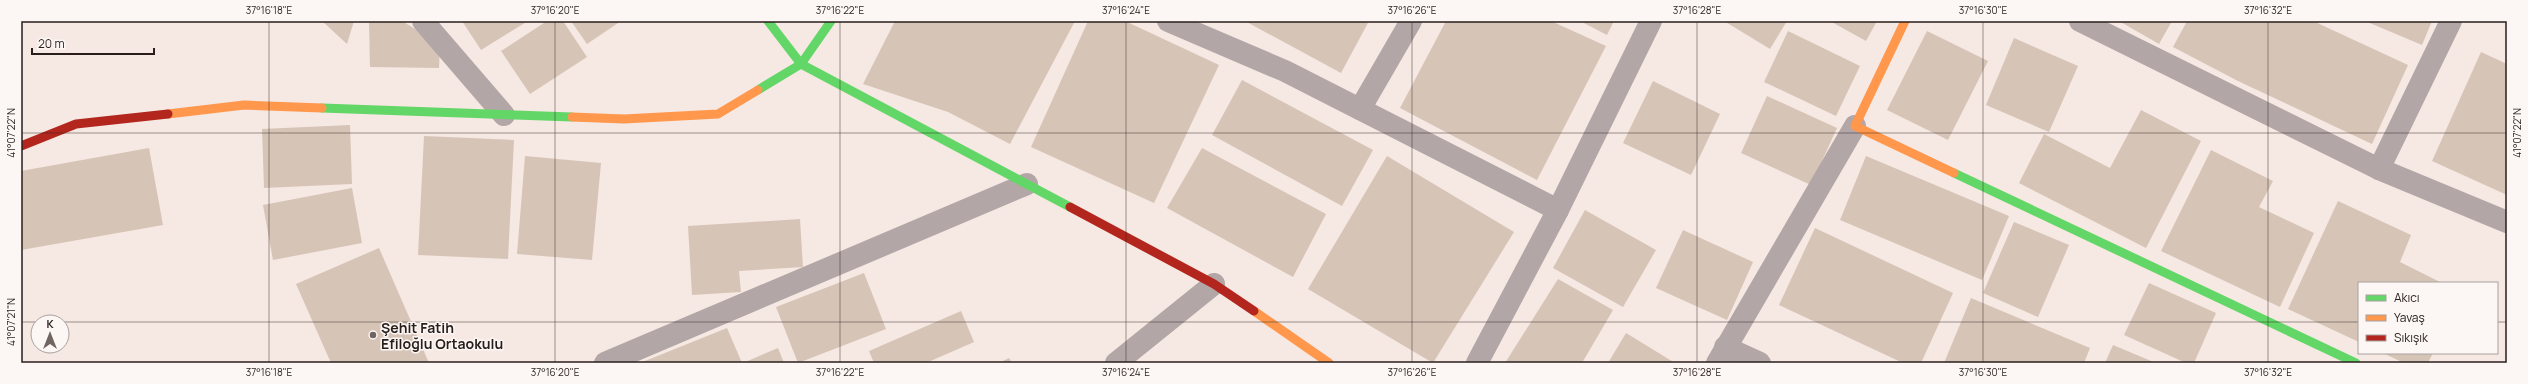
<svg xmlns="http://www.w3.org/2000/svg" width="2528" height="384" viewBox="0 0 2528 384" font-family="Manrope,sans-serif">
<rect width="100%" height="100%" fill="#f6e8e2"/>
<g fill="#d6c4b7">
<polygon points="322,21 354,21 347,44"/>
<polygon points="369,21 402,21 440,44 439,68 370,67"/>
<polygon points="462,21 528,21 481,50"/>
<polygon points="547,21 563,21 587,57 530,94 501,51"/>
<polygon points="571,21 621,21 587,44"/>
<polygon points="895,21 1075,21 1010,144 948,112 863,84"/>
<polygon points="1088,21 1125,21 1219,65 1154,203 1031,147"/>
<polygon points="1245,21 1369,21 1341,73"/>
<polygon points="1446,21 1551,21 1606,46 1537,180 1400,108"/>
<polygon points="1580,21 1614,21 1607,35"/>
<polygon points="1724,21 1787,21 1770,49"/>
<polygon points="1830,21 1877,21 1866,41"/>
<polygon points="2119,21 2172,21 2159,44"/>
<polygon points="2187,21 2313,21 2408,65 2372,144 2238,81 2173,47"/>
<polygon points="2365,21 2432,21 2422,45"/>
<polygon points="1788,31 1860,66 1836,116 1764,82"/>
<polygon points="1927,31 1988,61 1948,140 1887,110"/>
<polygon points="2014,38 2078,66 2049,132 1986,105"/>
<polygon points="2481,52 2507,64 2507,195 2432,161"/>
<polygon points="1242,80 1373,150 1342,206 1212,135"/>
<polygon points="1653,81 1720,114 1691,175 1623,143"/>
<polygon points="1767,96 1837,128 1811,185 1741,153"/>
<polygon points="2141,110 2201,141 2146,248 2019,183 2044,134 2110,168"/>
<polygon points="350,125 352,184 264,188 262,129"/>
<polygon points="424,136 514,140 508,259 418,255"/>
<polygon points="149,148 163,225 21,250 21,171"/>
<polygon points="1202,148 1326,214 1293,277 1167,208"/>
<polygon points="2211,150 2273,181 2259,207 2314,233 2280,307 2161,251"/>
<polygon points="525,156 601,163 592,260 517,254"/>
<polygon points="1387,156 1514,232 1433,363 1308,289"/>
<polygon points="1866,156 2009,216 1982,280 1840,220"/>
<polygon points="352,188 362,243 273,260 263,205"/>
<polygon points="2338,201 2411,235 2400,262 2442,283 2359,283 2359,342 2288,309"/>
<polygon points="1585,210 1656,250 1623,307 1553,268"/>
<polygon points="800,219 803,267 739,271 741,292 692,295 688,226"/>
<polygon points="2014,222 2069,245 2038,317 1983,293"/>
<polygon points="1815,228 1953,293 1921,363 1903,363 1779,305"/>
<polygon points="1683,230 1753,262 1727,320 1656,288"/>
<polygon points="379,248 429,363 331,363 296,284"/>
<polygon points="864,273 886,329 798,363 776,307"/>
<polygon points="1558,279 1613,310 1582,363 1505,363"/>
<polygon points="2149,283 2216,313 2194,363 2186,363 2124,335"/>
<polygon points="1971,298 2090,348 2084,363 1944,363"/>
<polygon points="961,311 974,342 926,363 874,363 869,351"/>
<polygon points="727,328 742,363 640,363"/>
<polygon points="1626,333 1675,363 1608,363"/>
<polygon points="2113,345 2156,363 2105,363"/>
<polygon points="778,348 784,363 743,363"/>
<polygon points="2383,353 2433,353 2428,363 2404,363"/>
<polygon points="1009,358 1012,363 999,363"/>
</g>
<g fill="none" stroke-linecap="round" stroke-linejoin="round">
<g stroke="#b2a6a6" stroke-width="22">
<polyline points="423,21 504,115"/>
<polyline points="1168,21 1285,71 1558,210"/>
<polyline points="2080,21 2379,169 2507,222"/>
<polyline points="1360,109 1411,21"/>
<polyline points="2379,169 2451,21"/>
<polyline points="1725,347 1760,363"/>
<polyline points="605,363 1027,184"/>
<polyline points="1116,363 1214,284"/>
<polyline points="1477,363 1558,210 1651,21"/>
<polyline points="1717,363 1855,126"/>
</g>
<g stroke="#63d668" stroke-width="9">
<polyline points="768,21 801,64 1070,207"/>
<polyline points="758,90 801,64 831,21"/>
<polyline points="322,108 572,117"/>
<polyline points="1954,173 2356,363"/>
</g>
<g stroke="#ff974d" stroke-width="9">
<polyline points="1905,21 1855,126 1954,173"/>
<polyline points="168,114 244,105 322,108"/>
<polyline points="572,117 624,119 718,114 758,90"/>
<polyline points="1254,311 1329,363"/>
</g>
<g stroke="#b3261e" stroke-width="9">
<polyline points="21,146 76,124 168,114"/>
<polyline points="1070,207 1214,284 1254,311"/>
</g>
</g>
<path fill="none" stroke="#281f1b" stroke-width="1" stroke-opacity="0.45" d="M 269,21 L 269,363M 555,21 L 555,363M 840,21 L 840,363M 1126,21 L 1126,363M 1412,21 L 1412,363M 1697,21 L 1697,363M 1983,21 L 1983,363M 2268,21 L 2268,363M 21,133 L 2507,133M 21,322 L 38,322M 62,322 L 2359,322M 2497,322 L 2507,322"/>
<circle fill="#706561" stroke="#fcf7f5" stroke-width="1.5" cx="373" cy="335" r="4"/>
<g text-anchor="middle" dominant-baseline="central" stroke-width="3" stroke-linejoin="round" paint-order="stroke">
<g font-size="14" font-weight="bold" fill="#281f1b" stroke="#fcf7f5" text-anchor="start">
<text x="381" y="327">Şehit Fatih<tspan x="381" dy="16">Efiloğlu Ortaokulu</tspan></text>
</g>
</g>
<rect width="2528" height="384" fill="none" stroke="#fcf7f5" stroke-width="44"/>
<rect x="2358" y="282" width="140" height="72" fill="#fcf7f5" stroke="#a7a19e"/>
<rect x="2366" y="295" width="20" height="6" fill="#63d668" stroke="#a7a19e"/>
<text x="2394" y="302" font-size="12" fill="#281f1b">Akıcı</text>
<rect x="2366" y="315" width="20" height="6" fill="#ff974d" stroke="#a7a19e"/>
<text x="2394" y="322" font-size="12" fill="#281f1b">Yavaş</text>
<rect x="2366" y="335" width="20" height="6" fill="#b3261e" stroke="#a7a19e"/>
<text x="2394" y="342" font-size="12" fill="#281f1b">Sıkışık</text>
<g transform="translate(50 334)"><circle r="19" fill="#fcf7f5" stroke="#a7a19e"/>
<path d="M0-3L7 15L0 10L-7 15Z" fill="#706561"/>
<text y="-6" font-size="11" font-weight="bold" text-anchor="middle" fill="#281f1b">K</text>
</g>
<path d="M32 48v6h122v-6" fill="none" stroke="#281f1b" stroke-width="2"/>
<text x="38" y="48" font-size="12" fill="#281f1b" stroke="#fcf7f5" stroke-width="3" paint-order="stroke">20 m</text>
<rect x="22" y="22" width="2484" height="340" fill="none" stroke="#281f1b" stroke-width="1.5"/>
<g font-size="10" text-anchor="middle" fill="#281f1b">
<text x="269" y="14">37°16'18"E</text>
<text x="555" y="14">37°16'20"E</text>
<text x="840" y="14">37°16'22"E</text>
<text x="1126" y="14">37°16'24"E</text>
<text x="1412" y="14">37°16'26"E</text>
<text x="1697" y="14">37°16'28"E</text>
<text x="1983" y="14">37°16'30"E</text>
<text x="2268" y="14">37°16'32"E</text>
<text transform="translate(11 133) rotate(-90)" y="4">41°07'22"N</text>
<text transform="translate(2517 133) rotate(-90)" y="4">41°07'22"N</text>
<text transform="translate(11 322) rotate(-90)" y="4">41°07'21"N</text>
<text x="269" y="376">37°16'18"E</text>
<text x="555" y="376">37°16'20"E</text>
<text x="840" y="376">37°16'22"E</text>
<text x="1126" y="376">37°16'24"E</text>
<text x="1412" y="376">37°16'26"E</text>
<text x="1697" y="376">37°16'28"E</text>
<text x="1983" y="376">37°16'30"E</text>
<text x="2268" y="376">37°16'32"E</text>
</g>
</svg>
